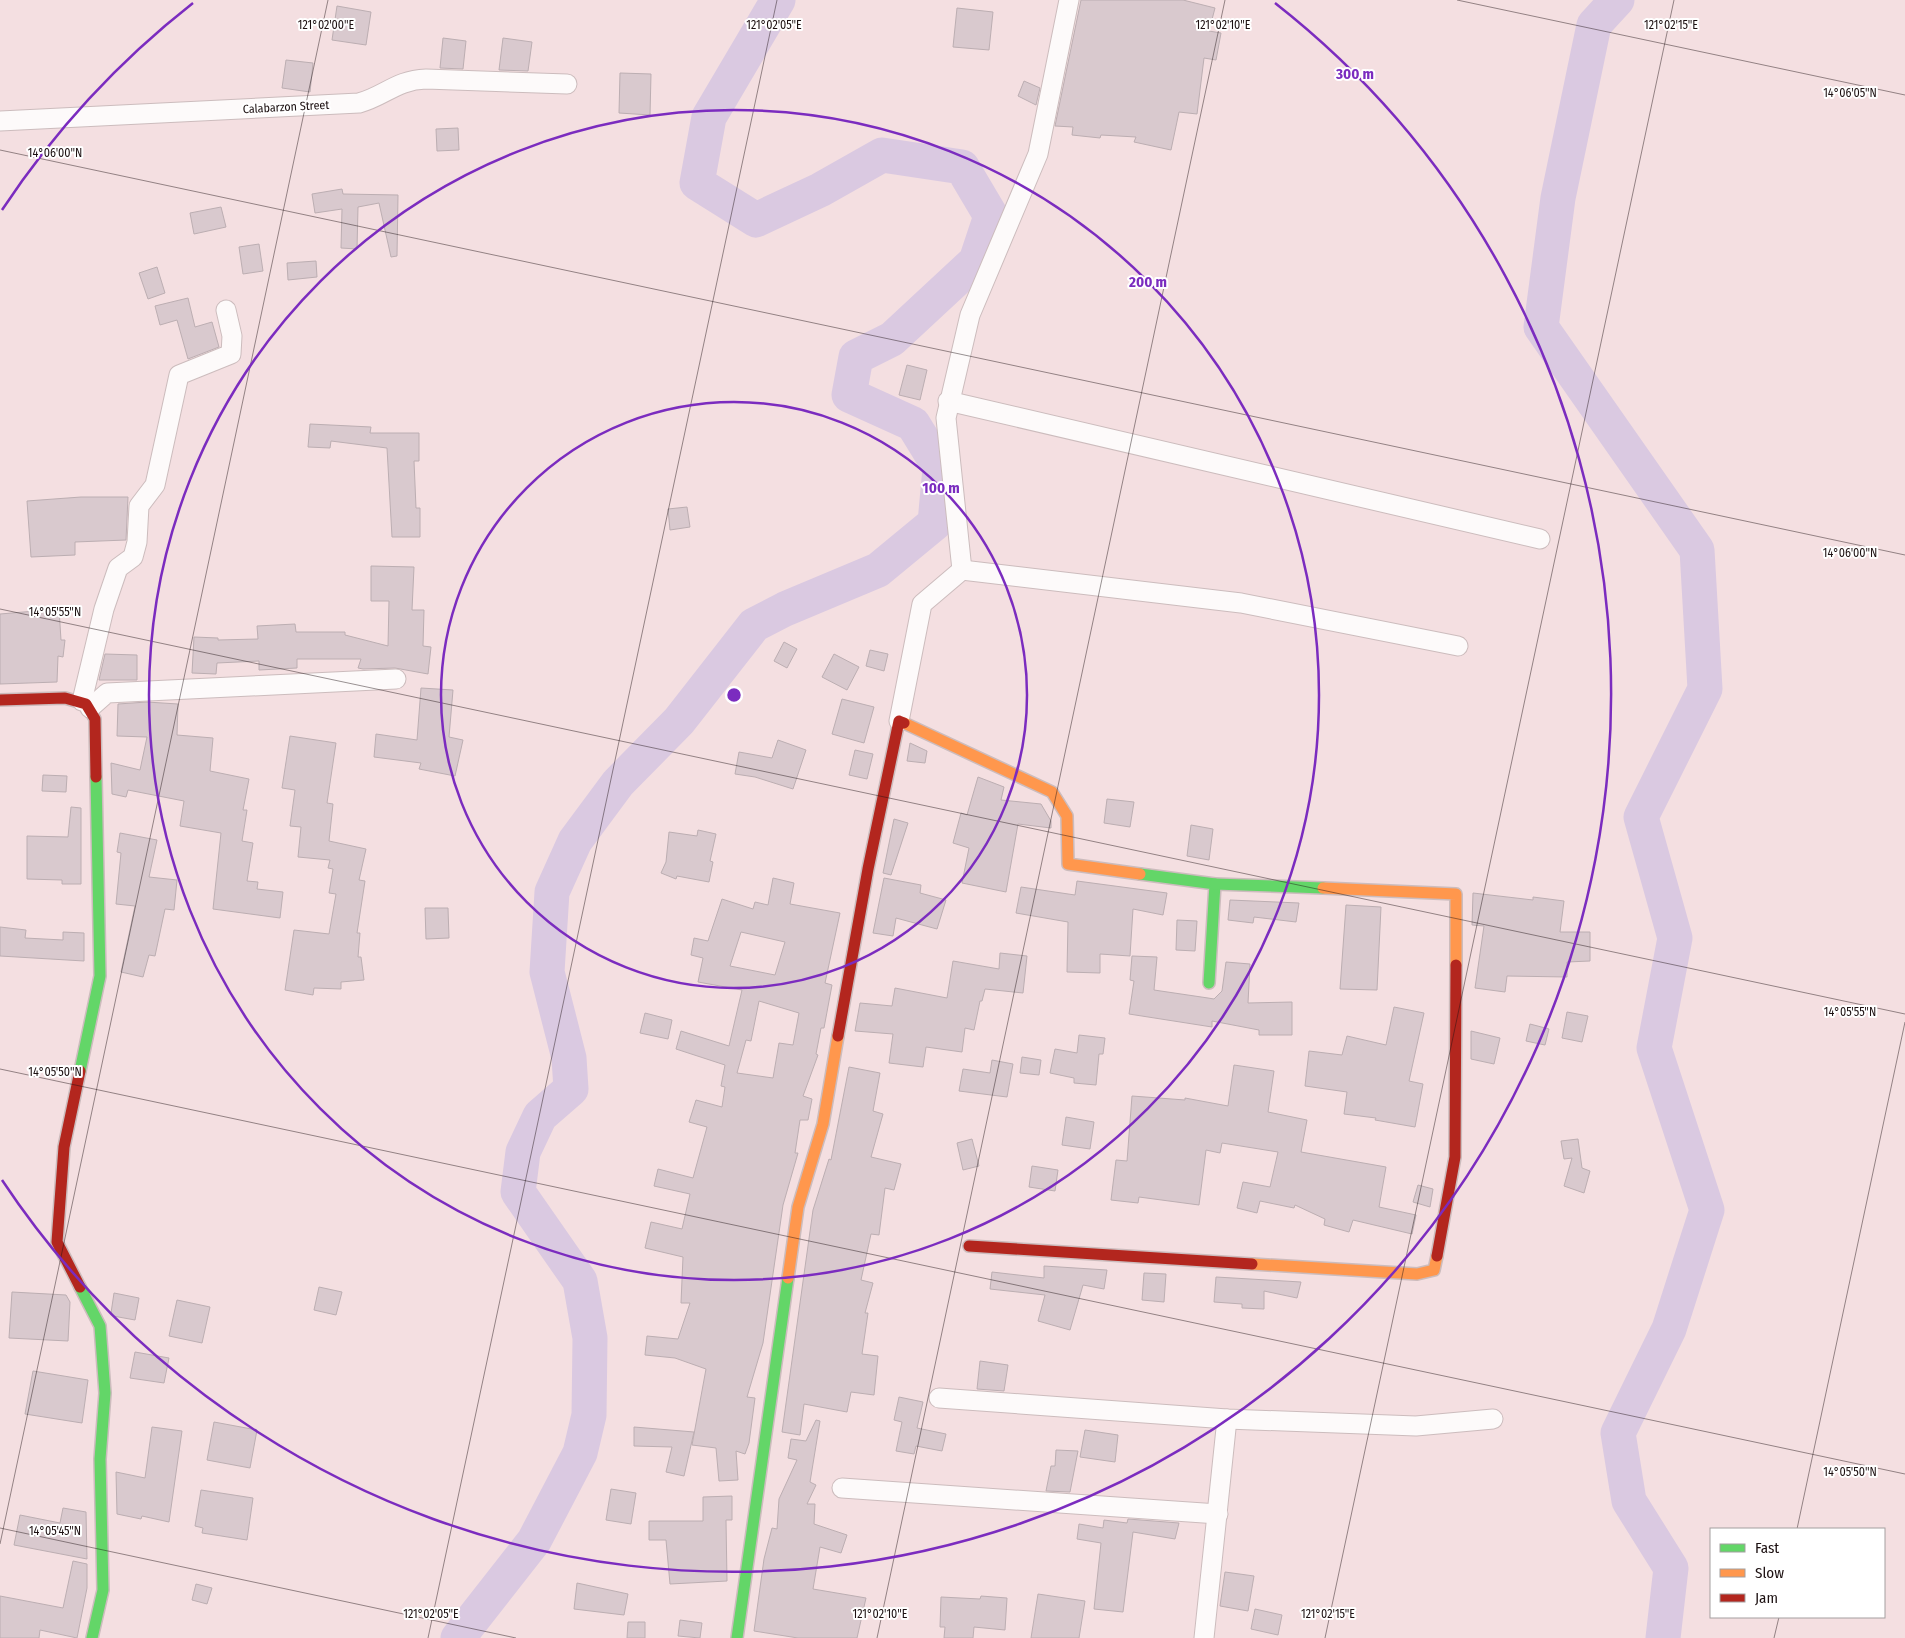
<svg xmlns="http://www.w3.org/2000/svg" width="1905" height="1638" viewBox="0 0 1905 1638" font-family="'Fira Sans Condensed',sans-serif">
<rect width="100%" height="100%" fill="#f4dfe1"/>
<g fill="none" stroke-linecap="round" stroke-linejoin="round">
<g stroke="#dac9e1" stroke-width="35">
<polyline points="1617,0 1594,25 1558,198 1541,327 1697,550 1705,689 1641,817 1675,938 1654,1048 1707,1210 1669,1329 1618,1433 1629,1501 1671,1568 1663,1638"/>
<polyline points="458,1638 534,1541 580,1453 589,1415 590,1338 580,1281 518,1192 523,1152 540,1116 571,1089 569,1058 547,972 552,892 575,841 618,783 679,721 754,625 785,609 878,570 935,523 940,468 913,424 849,395 856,357 892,339 976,261 991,216 962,167 882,155 820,190 756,220 697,183 709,117 778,0"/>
</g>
</g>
<g fill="#d9c9ce" stroke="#bcaeb2" fill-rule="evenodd">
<polygon points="1081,0 1183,0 1215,8 1209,31 1221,33 1216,60 1204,58 1197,114 1179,112 1171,150 1134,142 1136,137 1101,135 1100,138 1072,135 1073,127 1055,126"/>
<polygon points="337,6 371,12 366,45 332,40"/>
<polygon points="957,8 993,12 989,50 953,47"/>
<polygon points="443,38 466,41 463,69 440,68"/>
<polygon points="503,38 532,42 528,71 499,70"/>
<polygon points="286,60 313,63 310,92 282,88"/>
<polygon points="620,73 651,74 650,115 619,113"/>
<polygon points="1024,81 1040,88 1036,105 1018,96"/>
<polygon points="458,128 459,150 437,151 436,129"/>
<polygon points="342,189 343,194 398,195 397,256 391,257 379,203 358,207 357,249 341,248 342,209 315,213 312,194"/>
<polygon points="221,207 226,227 194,234 190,213"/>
<polygon points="259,244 263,271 243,274 239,247"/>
<polygon points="316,261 317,277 288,280 287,263"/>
<polygon points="157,267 165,293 148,299 139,273"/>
<polygon points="188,298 195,327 212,322 219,347 188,359 177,320 160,325 155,306"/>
<polygon points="907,365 927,370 920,400 899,395"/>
<polygon points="310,424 371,427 370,433 419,433 419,461 414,461 416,508 420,508 420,537 392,537 387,448 331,441 330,448 308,447"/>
<polygon points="81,497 128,497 126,540 75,542 75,555 31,557 27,501"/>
<polygon points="687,507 690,527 670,530 668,509"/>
<polygon points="371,566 414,567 412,610 424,610 423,646 431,647 428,674 395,668 363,669 358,668 361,659 297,659 297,668 259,670 259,661 217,663 216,674 192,673 194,637 218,638 218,640 258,639 257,626 295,624 296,632 345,632 345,635 388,646 389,601 371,601"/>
<polygon points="59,609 61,640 65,640 63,657 58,656 57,682 0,684 0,614"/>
<polygon points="784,642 797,649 787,668 774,661"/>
<polygon points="870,650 888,654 884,671 866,666"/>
<polygon points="105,654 137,655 137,680 99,680"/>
<polygon points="834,654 859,667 847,690 822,677"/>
<polygon points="421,688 453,690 449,737 463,740 455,776 419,769 421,763 374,757 376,734 417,740"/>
<polygon points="842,699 874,707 864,743 832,734"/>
<polygon points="147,702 178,704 177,735 213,738 210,771 249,779 243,810 247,810 242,841 253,843 247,881 258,882 257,889 283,892 280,918 213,909 221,833 180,826 184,801 128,790 126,797 112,794 111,763 140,770 147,737 117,736 118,704"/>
<polygon points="290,736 336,743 327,803 333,804 329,841 366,849 359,880 365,881 357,933 360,933 358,957 361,957 364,980 341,982 341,989 314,988 313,995 285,990 294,930 329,934 336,894 329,893 333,869 328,868 330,860 298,857 301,827 290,826 295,790 282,788"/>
<polygon points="778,740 806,750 793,789 755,777 735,774 739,752 772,758"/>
<polygon points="910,743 927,751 925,763 907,761"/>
<polygon points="855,750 873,754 867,779 849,775"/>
<polygon points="43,775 67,776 66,792 42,791"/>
<polygon points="978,777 1004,787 1001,800 1041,804 1051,821 1051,828 1018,824 1006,892 962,883 969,848 953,843 961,813 967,815"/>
<polygon points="1107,799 1134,802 1130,827 1104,823"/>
<polygon points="71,807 81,808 81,884 62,884 62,880 27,879 27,836 68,837"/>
<polygon points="894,819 908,823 891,875 883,873"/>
<polygon points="1191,825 1213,829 1209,860 1187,856"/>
<polygon points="698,830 716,834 710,861 713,862 709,882 677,876 676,879 661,873 666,862 669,832 697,836"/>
<polygon points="120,833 157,840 149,877 177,880 174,910 165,909 155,956 149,955 143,977 121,972 135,906 116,904 121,853 117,852"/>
<path d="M 773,878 L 794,883 L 790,904 L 840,913 L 825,983 L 832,985 L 824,1028 L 821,1028 L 816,1054 L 818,1055 L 803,1096 L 812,1099 L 808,1120 L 800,1120 L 795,1153 L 798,1153 L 783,1205 L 763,1343 L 747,1397 L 755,1398 L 749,1443 L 745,1454 L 736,1451 L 738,1480 L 719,1481 L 716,1448 L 692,1445 L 706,1369 L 675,1358 L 645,1355 L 647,1336 L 678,1339 L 690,1303 L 681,1303 L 683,1257 L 645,1248 L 651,1222 L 682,1229 L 690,1194 L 654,1186 L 658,1169 L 693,1178 L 707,1127 L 689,1122 L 696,1100 L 722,1107 L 725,1087 L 721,1086 L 725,1065 L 676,1049 L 681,1031 L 729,1046 L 742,990 L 698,982 L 703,958 L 691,955 L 694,938 L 708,941 L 722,899 L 753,909 L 755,902 L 768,905 ZM 741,932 L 785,942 L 775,975 L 730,966 ZM 759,1001 L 799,1013 L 793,1045 L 779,1043 L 773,1078 L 737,1073 L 746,1040 L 751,1041 Z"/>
<polygon points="884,878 921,885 920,893 946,900 937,929 896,918 893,936 873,933"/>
<polygon points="1077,881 1167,893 1163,915 1133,909 1130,956 1100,954 1100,973 1067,972 1068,922 1016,913 1021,887 1075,895"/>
<polygon points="1473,893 1533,900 1533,897 1564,901 1560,932 1590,932 1590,961 1567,962 1567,977 1507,976 1505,992 1475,988 1484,926 1472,925"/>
<polygon points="1230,900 1299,903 1296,922 1254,917 1253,923 1228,920"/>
<polygon points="1346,905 1381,907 1377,990 1340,989"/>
<polygon points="425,908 448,908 449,938 426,939"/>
<polygon points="1177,920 1197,921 1195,951 1176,950"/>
<polygon points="0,927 26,930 25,938 63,940 63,932 84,933 84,961 0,956"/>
<polygon points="1000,953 1027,956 1023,993 985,989 982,1001 980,1001 974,1030 965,1028 962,1052 926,1047 923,1067 889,1063 893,1034 855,1031 860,1003 892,1006 895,988 947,998 953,961 999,969"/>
<polygon points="1132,956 1157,957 1154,990 1208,998 1214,999 1222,991 1226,962 1250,964 1248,1003 1292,1002 1292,1035 1259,1035 1259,1030 1212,1021 1212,1027 1129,1014 1134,981 1130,980"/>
<polygon points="1394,1007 1424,1013 1409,1081 1423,1084 1415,1127 1375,1120 1376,1118 1344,1114 1347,1092 1305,1086 1309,1051 1342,1055 1347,1036 1386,1045"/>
<polygon points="1567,1012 1588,1016 1582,1042 1562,1038"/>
<polygon points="645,1013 672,1020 668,1039 640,1033"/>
<polygon points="1530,1024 1549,1029 1545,1045 1526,1041"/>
<polygon points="1471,1031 1500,1038 1494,1064 1471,1059"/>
<polygon points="1079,1035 1105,1038 1103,1054 1099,1054 1096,1085 1074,1083 1074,1078 1050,1073 1055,1049 1077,1053"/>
<polygon points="1022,1057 1041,1060 1039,1075 1020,1073"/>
<polygon points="992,1060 1013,1064 1007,1097 959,1091 963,1069 990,1073"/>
<polygon points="1234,1065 1274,1071 1268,1112 1307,1120 1301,1152 1386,1167 1379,1207 1416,1215 1412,1234 1353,1220 1349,1232 1324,1225 1325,1219 1295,1205 1294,1208 1260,1201 1257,1213 1237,1208 1243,1182 1270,1187 1278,1152 1222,1143 1220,1153 1206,1150 1199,1205 1139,1197 1138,1203 1111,1200 1116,1160 1127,1161 1132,1096 1185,1100 1185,1098 1228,1106"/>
<polygon points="849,1067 880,1073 873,1111 883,1114 871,1157 901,1164 894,1190 885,1188 879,1235 871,1234 861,1280 873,1283 865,1313 868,1313 862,1354 878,1356 874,1395 851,1392 847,1412 804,1404 800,1435 782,1432 813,1210 829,1159 831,1160"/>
<polygon points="1066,1117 1094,1122 1090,1149 1062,1145"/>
<polygon points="972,1139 979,1166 963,1170 957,1143"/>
<polygon points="1578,1139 1582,1168 1590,1171 1584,1193 1564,1186 1572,1158 1564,1159 1561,1141"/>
<polygon points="1032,1166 1058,1170 1055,1191 1029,1187"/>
<polygon points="1418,1185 1433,1189 1430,1207 1413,1202"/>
<polygon points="1044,1266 1107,1270 1104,1289 1083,1285 1070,1330 1038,1321 1045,1295 990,1289 992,1272 1044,1278"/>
<polygon points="1144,1273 1166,1274 1164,1302 1142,1300"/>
<polygon points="1216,1277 1301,1282 1297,1298 1264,1291 1264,1309 1242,1308 1242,1304 1214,1302"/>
<polygon points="319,1287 342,1292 336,1315 314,1310"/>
<polygon points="12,1292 66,1295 70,1302 68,1341 9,1338"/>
<polygon points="114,1293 139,1298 135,1320 113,1316 111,1313"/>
<polygon points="177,1300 210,1307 202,1343 169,1336"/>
<polygon points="135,1352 169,1358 164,1383 130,1378"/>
<polygon points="980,1361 1008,1365 1004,1391 977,1389"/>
<polygon points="33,1371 88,1380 82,1423 25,1414"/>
<polygon points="899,1397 923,1402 917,1428 946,1434 942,1451 916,1446 914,1454 896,1451 902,1422 894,1420"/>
<polygon points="816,1420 820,1421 810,1482 816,1485 807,1504 815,1504 814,1524 847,1535 841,1553 820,1547 813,1589 866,1598 857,1638 798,1638 754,1631 764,1559 772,1528 777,1529 779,1499 797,1460 788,1458 791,1439 806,1441"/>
<polygon points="214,1422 257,1430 250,1468 207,1460"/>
<polygon points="152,1427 182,1431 169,1522 142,1516 141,1519 117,1514 116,1472 145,1478"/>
<polygon points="634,1427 694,1432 684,1476 666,1472 672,1447 634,1446"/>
<polygon points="1085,1430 1118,1435 1115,1462 1080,1457"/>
<polygon points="1056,1450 1078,1451 1070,1492 1046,1491 1051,1466 1055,1466"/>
<polygon points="611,1489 636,1493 631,1524 606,1520"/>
<polygon points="201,1490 253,1498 247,1540 202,1533 203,1528 195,1526"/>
<polygon points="732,1496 732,1520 726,1520 727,1581 670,1584 666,1540 649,1540 649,1521 703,1521 703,1497"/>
<polygon points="63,1508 86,1512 87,1559 14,1545 20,1515 60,1523"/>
<polygon points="1128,1519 1179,1523 1175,1539 1133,1532 1123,1612 1094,1609 1101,1543 1077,1539 1079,1524 1103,1528 1104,1520 1127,1523"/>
<polygon points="73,1561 87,1564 87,1588 77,1638 40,1630 39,1638 0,1638 0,1596 63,1608"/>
<polygon points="1225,1572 1254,1576 1248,1611 1220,1606"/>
<polygon points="577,1583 628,1594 624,1615 574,1609"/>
<polygon points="196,1584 212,1588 207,1604 192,1600"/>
<polygon points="1038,1594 1085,1601 1079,1638 1031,1638"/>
<polygon points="981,1596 1007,1598 1005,1630 974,1627 973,1638 944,1638 945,1627 940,1627 941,1597 980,1599"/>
<polygon points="1255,1609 1282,1615 1278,1635 1251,1629"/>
<polygon points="680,1620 702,1623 700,1638 678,1636"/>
<polygon points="628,1622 645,1622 645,1638 627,1638"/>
</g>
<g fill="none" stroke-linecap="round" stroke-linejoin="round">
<g stroke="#ccbcbd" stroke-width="21">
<g id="street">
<path d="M 0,121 L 359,103 C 385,96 396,80 426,79 L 567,84"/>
<polyline points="948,401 1540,539"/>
<polyline points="962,570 1241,603 1458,646"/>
<polyline points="82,701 104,609 118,568 133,557 137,542 139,506 155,485 179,375 231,354 232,336 226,310"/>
<polyline points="90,708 107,693 396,679"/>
<polyline points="899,721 922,604 962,570 946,418 970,315 1038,154 1069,0"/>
<polyline points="939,1398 1227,1419 1416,1426 1493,1419"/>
<polyline points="842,1488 1218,1514"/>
<polyline points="1204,1638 1227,1419"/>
</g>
</g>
<g stroke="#ccbcbd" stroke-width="14">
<g id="fast">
<polyline points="1140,874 1215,884 1209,983"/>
<polyline points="1215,884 1323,888"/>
<polyline points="80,1071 100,976 96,777"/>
<polyline points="80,1287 100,1326 105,1393 100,1459 103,1590 92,1638"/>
<polyline points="737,1638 788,1278"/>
</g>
</g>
<g stroke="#ccbcbd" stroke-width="14">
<g id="slow">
<polyline points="904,723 1052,792 1067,816 1068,864 1140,874"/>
<polyline points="1323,888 1456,894 1456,965"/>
<polyline points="1252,1264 1417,1274 1434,1270 1437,1256"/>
<polyline points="788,1278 798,1207 823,1124 838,1036"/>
</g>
</g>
<g stroke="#ccbcbd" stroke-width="14">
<g id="jam">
<polyline points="0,700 65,698 86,704 95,719 96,777"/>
<polyline points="838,1036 868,869 899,721 904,723"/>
<polyline points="969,1246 1252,1264"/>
<polyline points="1437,1256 1455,1157 1456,965"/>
<polyline points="80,1287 57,1242 64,1147 80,1071"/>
</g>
</g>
<use href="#street" stroke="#fdfafa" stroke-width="19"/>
<use href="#fast" stroke="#63d668" stroke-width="11"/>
<use href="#slow" stroke="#ff974d" stroke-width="11"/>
<use href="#jam" stroke="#b3261e" stroke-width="11"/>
</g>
<path fill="none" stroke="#1c1011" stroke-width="1" stroke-opacity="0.45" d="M 1457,0 L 1905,95M 0,150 L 1905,555M 0,609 L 1905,1014M 0,1069 L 1905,1474M 0,1528 L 516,1638M 1797,1529 L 1905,1022M 0,1544 L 328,0M 428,1638 L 777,0M 877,1638 L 1225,0M 1325,1638 L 1674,0M 1774,1638 L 1779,1617"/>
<g fill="none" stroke="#7b2cbf" stroke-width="2.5">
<circle cx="734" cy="695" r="293"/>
<circle cx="734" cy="695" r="585"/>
<path d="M2 210A878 878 0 0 1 193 3M1275 3A878 878 0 1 1 2 1180"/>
</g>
<g text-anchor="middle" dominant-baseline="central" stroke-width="4" stroke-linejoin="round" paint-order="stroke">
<g font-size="12" fill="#1c1011" stroke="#fff">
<text transform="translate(286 107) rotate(-3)">Calabarzon Street</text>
</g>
</g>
<g font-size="12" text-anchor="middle" fill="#1c1011" stroke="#fff" stroke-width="4" stroke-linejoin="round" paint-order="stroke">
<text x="326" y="29">121°02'00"E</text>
<text x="774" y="29">121°02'05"E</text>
<text x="1223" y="29">121°02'10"E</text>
<text x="1671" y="29">121°02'15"E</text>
<text x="1850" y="97">14°06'05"N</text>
<text x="55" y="157">14°06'00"N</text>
<text x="1850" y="557">14°06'00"N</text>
<text x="55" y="616">14°05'55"N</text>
<text x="1850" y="1016">14°05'55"N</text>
<text x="55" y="1076">14°05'50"N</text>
<text x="1850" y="1476">14°05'50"N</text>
<text x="55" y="1535">14°05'45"N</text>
<text x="431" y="1618">121°02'05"E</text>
<text x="880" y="1618">121°02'10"E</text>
<text x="1328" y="1618">121°02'15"E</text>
</g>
<circle cx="734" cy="695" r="8" fill="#7b2cbf" stroke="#fff" stroke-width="2.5"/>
<g font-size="15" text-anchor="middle" font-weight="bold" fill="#7b2cbf" stroke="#fff" stroke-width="4" stroke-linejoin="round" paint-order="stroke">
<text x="1355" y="79">300 m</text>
<text x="1148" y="287">200 m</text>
<text x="941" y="493">100 m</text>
</g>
<rect x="1710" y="1528" width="175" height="90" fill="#ffffff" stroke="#a49fa0"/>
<rect x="1720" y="1544" width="25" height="8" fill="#63d668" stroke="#a49fa0"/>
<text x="1755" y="1553" font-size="15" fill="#1c1011">Fast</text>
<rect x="1720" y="1569" width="25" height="8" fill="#ff974d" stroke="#a49fa0"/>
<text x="1755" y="1578" font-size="15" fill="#1c1011">Slow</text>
<rect x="1720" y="1594" width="25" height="8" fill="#b3261e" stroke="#a49fa0"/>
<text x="1755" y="1603" font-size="15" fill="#1c1011">Jam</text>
</svg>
